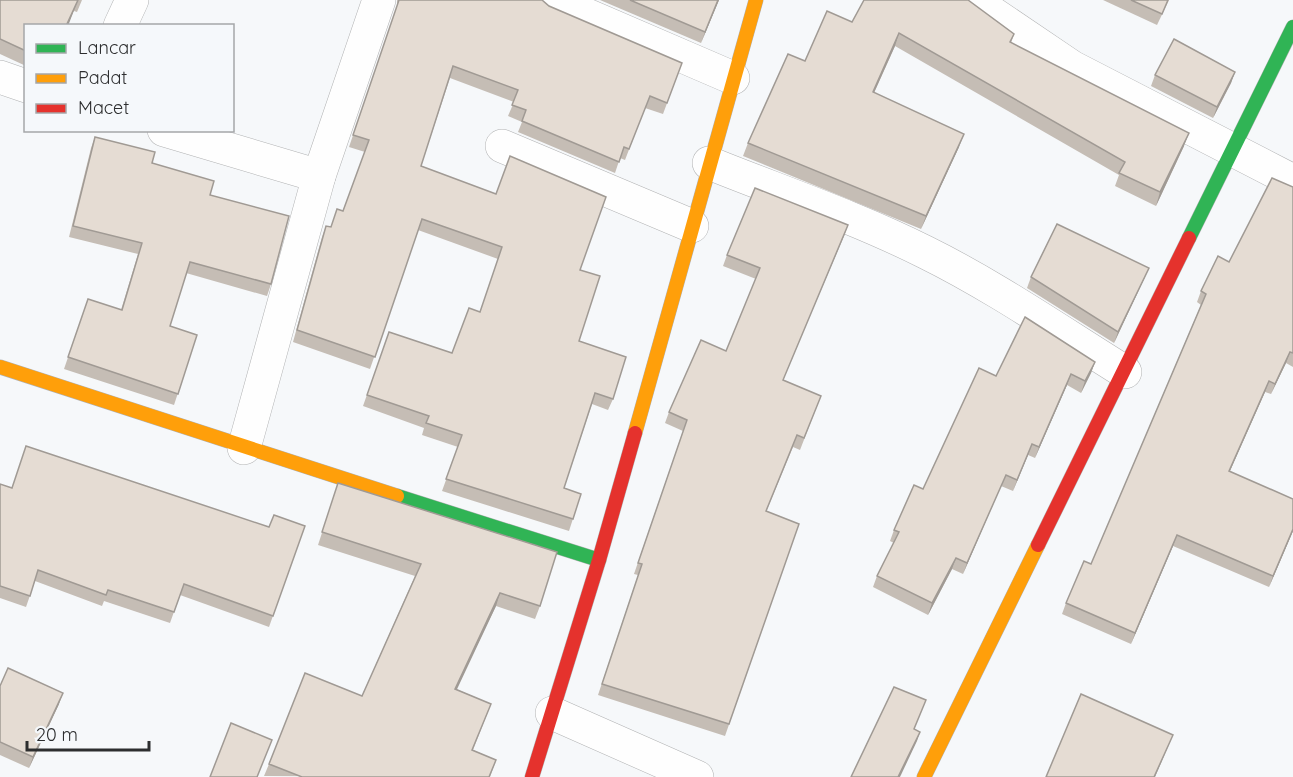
<svg xmlns="http://www.w3.org/2000/svg" width="1293" height="777" viewBox="0 0 1293 777" font-family="Quicksand,sans-serif">
<rect width="100%" height="100%" fill="#f6f8fa"/>
<g fill="none" stroke-linecap="round" stroke-linejoin="round">
<g stroke="#b1b2b3" stroke-width="34">
<g id="street">
<polyline points="552,0 733,78"/>
<polyline points="973,0 1072,67 1293,181"/>
<polyline points="120,26 132,0"/>
<polyline points="0,77 26,86"/>
<polyline points="164,130 319,176"/>
<polyline points="502,146 692,226"/>
<path d="M 709,163 C 781,192 855,217 925,252 C 994,286 1059,331 1125,372"/>
<polyline points="244,448 319,176 379,0"/>
<polyline points="552,713 697,777"/>
</g>
</g>
<g stroke="#b1b2b3" stroke-width="15">
<g id="fast">
<polyline points="1189,238 1293,27"/>
<polyline points="397,496 599,560"/>
</g>
</g>
<g stroke="#b1b2b3" stroke-width="15">
<g id="slow">
<polyline points="0,367 397,496"/>
<polyline points="635,433 756,0"/>
<polyline points="924,777 1038,545"/>
</g>
</g>
<g stroke="#b1b2b3" stroke-width="15">
<g id="jam">
<polyline points="1038,545 1189,238"/>
<polyline points="532,777 599,560 635,433"/>
</g>
</g>
<use href="#street" stroke="#fefefe" stroke-width="33"/>
<use href="#fast" stroke="#30b455" stroke-width="14"/>
<use href="#slow" stroke="#ff9f0a" stroke-width="14"/>
<use href="#jam" stroke="#e5322d" stroke-width="14"/>
</g>
<g fill="#c5bdb5">
<polygon points="0,0 82,0 77,12 74,11 26,26 26,66 0,54"/>
<polygon points="397,0 542,0 549,6 682,63 663,114 645,108 625,160 620,158 615,173 518,132 522,122 508,116 514,102 450,78 421,166 580,270 579,341 613,399 608,410 592,404 564,488 581,494 569,531 442,491 458,447 422,435 424,428 363,406 389,332 452,353 480,312 498,259 418,230 370,369 293,342 322,237 326,226 331,227 343,211 365,152 349,147 397,6"/>
<polygon points="600,0 719,0 701,43"/>
<polygon points="1103,0 1169,0 1157,25"/>
<polygon points="852,22 1014,34 1011,43 1184,146 1156,206 1115,186 1119,175 895,46 874,93 959,147 921,229 743,156 748,143 805,61"/>
<polygon points="1235,72 1231,83 1213,118 1151,86 1155,75"/>
<polygon points="95,137 152,163 210,195 271,284 267,296 186,273 170,326 197,335 174,405 64,369 88,299 121,310 138,254 69,237 91,148"/>
<polygon points="1293,187 1293,367 1286,363 1271,394 1265,392 1230,471 1293,531 1269,587 1173,546 1131,644 1062,614 1066,603 1091,564 1201,305 1197,302 1201,291 1229,262"/>
<polygon points="848,225 783,380 821,396 800,450 793,447 766,512 799,524 725,736 598,695 638,575 634,574 683,431 665,423 669,412 726,351 756,279 723,266 727,255"/>
<polygon points="1031,277 1144,279 1114,343 1027,288"/>
<polygon points="1095,362 1091,373 1081,393 1067,385 1035,458 1028,455 1013,491 1001,486 963,574 952,569 928,615 873,587 877,576 894,543 890,541 894,530 923,489 996,376"/>
<polygon points="0,484 12,488 269,527 305,526 269,627 180,595 170,623 104,601 102,606 35,581 26,607 0,598"/>
<polygon points="334,496 540,606 535,619 496,606 456,689 491,704 473,750 496,760 490,777 264,776 269,764 362,696 415,576 318,545"/>
<polygon points="0,686 59,704 29,768 0,755"/>
</g>
<g fill="#a09a94">
<polygon points="78,0 68,26 66,26"/>
<polygon points="718,0 719,0 701,43 705,32"/>
<polygon points="899,33 895,46 868,106 873,92"/>
<polygon points="1235,72 1231,83 1213,118 1217,107"/>
<polygon points="1189,133 1184,146 1156,206 1160,192"/>
<polygon points="964,134 959,147 921,229 926,216"/>
<polygon points="848,225 844,236 778,391 783,380"/>
<polygon points="1149,268 1144,279 1114,343 1118,332"/>
<polygon points="1290,352 1286,363 1271,394 1275,384"/>
<polygon points="1095,362 1091,373 1081,393 1085,381"/>
<polygon points="1071,374 1067,385 1035,458 1039,447"/>
<polygon points="1269,381 1265,392 1225,482 1229,471"/>
<polygon points="1032,444 1028,455 1013,491 1017,480"/>
<polygon points="1006,475 1001,486 963,574 967,563"/>
<polygon points="1293,529 1293,531 1269,587 1273,576"/>
<polygon points="1177,535 1173,546 1131,644 1135,633"/>
<polygon points="956,558 952,569 928,615 932,603"/>
<polygon points="500,593 496,606 451,702 455,689"/>
<polygon points="63,693 59,704 29,768 33,757"/>
<polygon points="920,732 917,741 900,777 898,777"/>
<polygon points="1173,735 1155,777 1154,777"/>
</g>
<g fill="#e5dcd3" stroke="#a09a94" stroke-width="1.5">
<polygon points="0,0 78,0 66,26 26,26 26,51 0,39"/>
<polygon points="399,0 542,0 549,6 682,63 667,103 650,96 629,149 624,147 619,162 522,121 526,110 512,105 518,90 453,66 421,166 496,194 510,156 606,197 580,270 600,276 579,341 626,357 613,399 595,393 564,488 581,494 573,519 446,479 462,435 426,423 429,416 367,395 389,332 452,353 469,308 480,312 502,247 422,219 375,357 297,330 326,226 331,227 337,209 343,211 369,140 353,135"/>
<polygon points="630,0 718,0 705,32"/>
<polygon points="864,0 968,0 1014,34 1010,42 1189,133 1160,192 1119,173 1125,162 899,33 873,92 964,134 926,216 748,143 788,54 805,61 827,11 852,22"/>
<polygon points="1131,0 1168,0 1162,14"/>
<polygon points="1174,39 1235,72 1217,107 1155,75"/>
<polygon points="95,137 155,152 152,163 214,181 210,195 289,216 271,284 190,262 170,326 197,335 178,394 68,357 88,299 122,310 142,243 73,226"/>
<polygon points="1272,178 1293,187 1293,353 1290,352 1275,384 1269,381 1229,471 1293,499 1293,529 1273,576 1177,535 1135,633 1066,603 1084,561 1091,564 1206,294 1201,291 1218,256 1229,262"/>
<polygon points="755,188 848,225 783,380 821,396 804,438 797,435 766,511 799,524 729,724 602,684 642,564 638,563 687,420 669,412 701,340 726,351 760,268 727,255"/>
<polygon points="1057,224 1149,268 1118,332 1031,277"/>
<polygon points="1025,317 1095,362 1085,381 1071,374 1039,447 1032,444 1017,480 1006,475 967,563 956,558 932,603 877,576 899,532 894,530 914,485 923,489 979,368 996,376"/>
<polygon points="26,446 269,527 274,515 305,526 273,616 184,584 174,612 108,590 106,595 38,570 30,596 0,586 0,484 12,488"/>
<polygon points="338,483 557,552 540,606 500,593 455,689 491,704 472,750 496,760 489,777 302,777 269,764 305,673 362,696 421,564 322,532"/>
<polygon points="8,668 63,693 33,757 0,742 0,686"/>
<polygon points="894,687 926,700 914,729 920,732 898,777 851,777"/>
<polygon points="1081,694 1173,735 1154,777 1046,777"/>
<polygon points="231,723 272,740 257,777 210,777"/>
</g>
<rect x="24" y="24" width="210" height="108" fill="#f5f8fb" stroke="#a5a7a9" stroke-width="1.5"/>
<rect x="36" y="44" width="30" height="9" fill="#30b455" stroke="#a5a7a9" stroke-width="1.5"/>
<text x="78" y="54" font-size="18" fill="#2d2e2f">Lancar</text>
<rect x="36" y="74" width="30" height="9" fill="#ff9f0a" stroke="#a5a7a9" stroke-width="1.5"/>
<text x="78" y="84" font-size="18" fill="#2d2e2f">Padat</text>
<rect x="36" y="104" width="30" height="9" fill="#e5322d" stroke="#a5a7a9" stroke-width="1.5"/>
<text x="78" y="114" font-size="18" fill="#2d2e2f">Macet</text>
<path d="M27 741v9h122v-9" fill="none" stroke="#2d2e2f" stroke-width="3"/>
<text x="36" y="741" font-size="18" fill="#2d2e2f" stroke="#f5f8fb" stroke-width="4.5" paint-order="stroke">20 m</text>
</svg>
